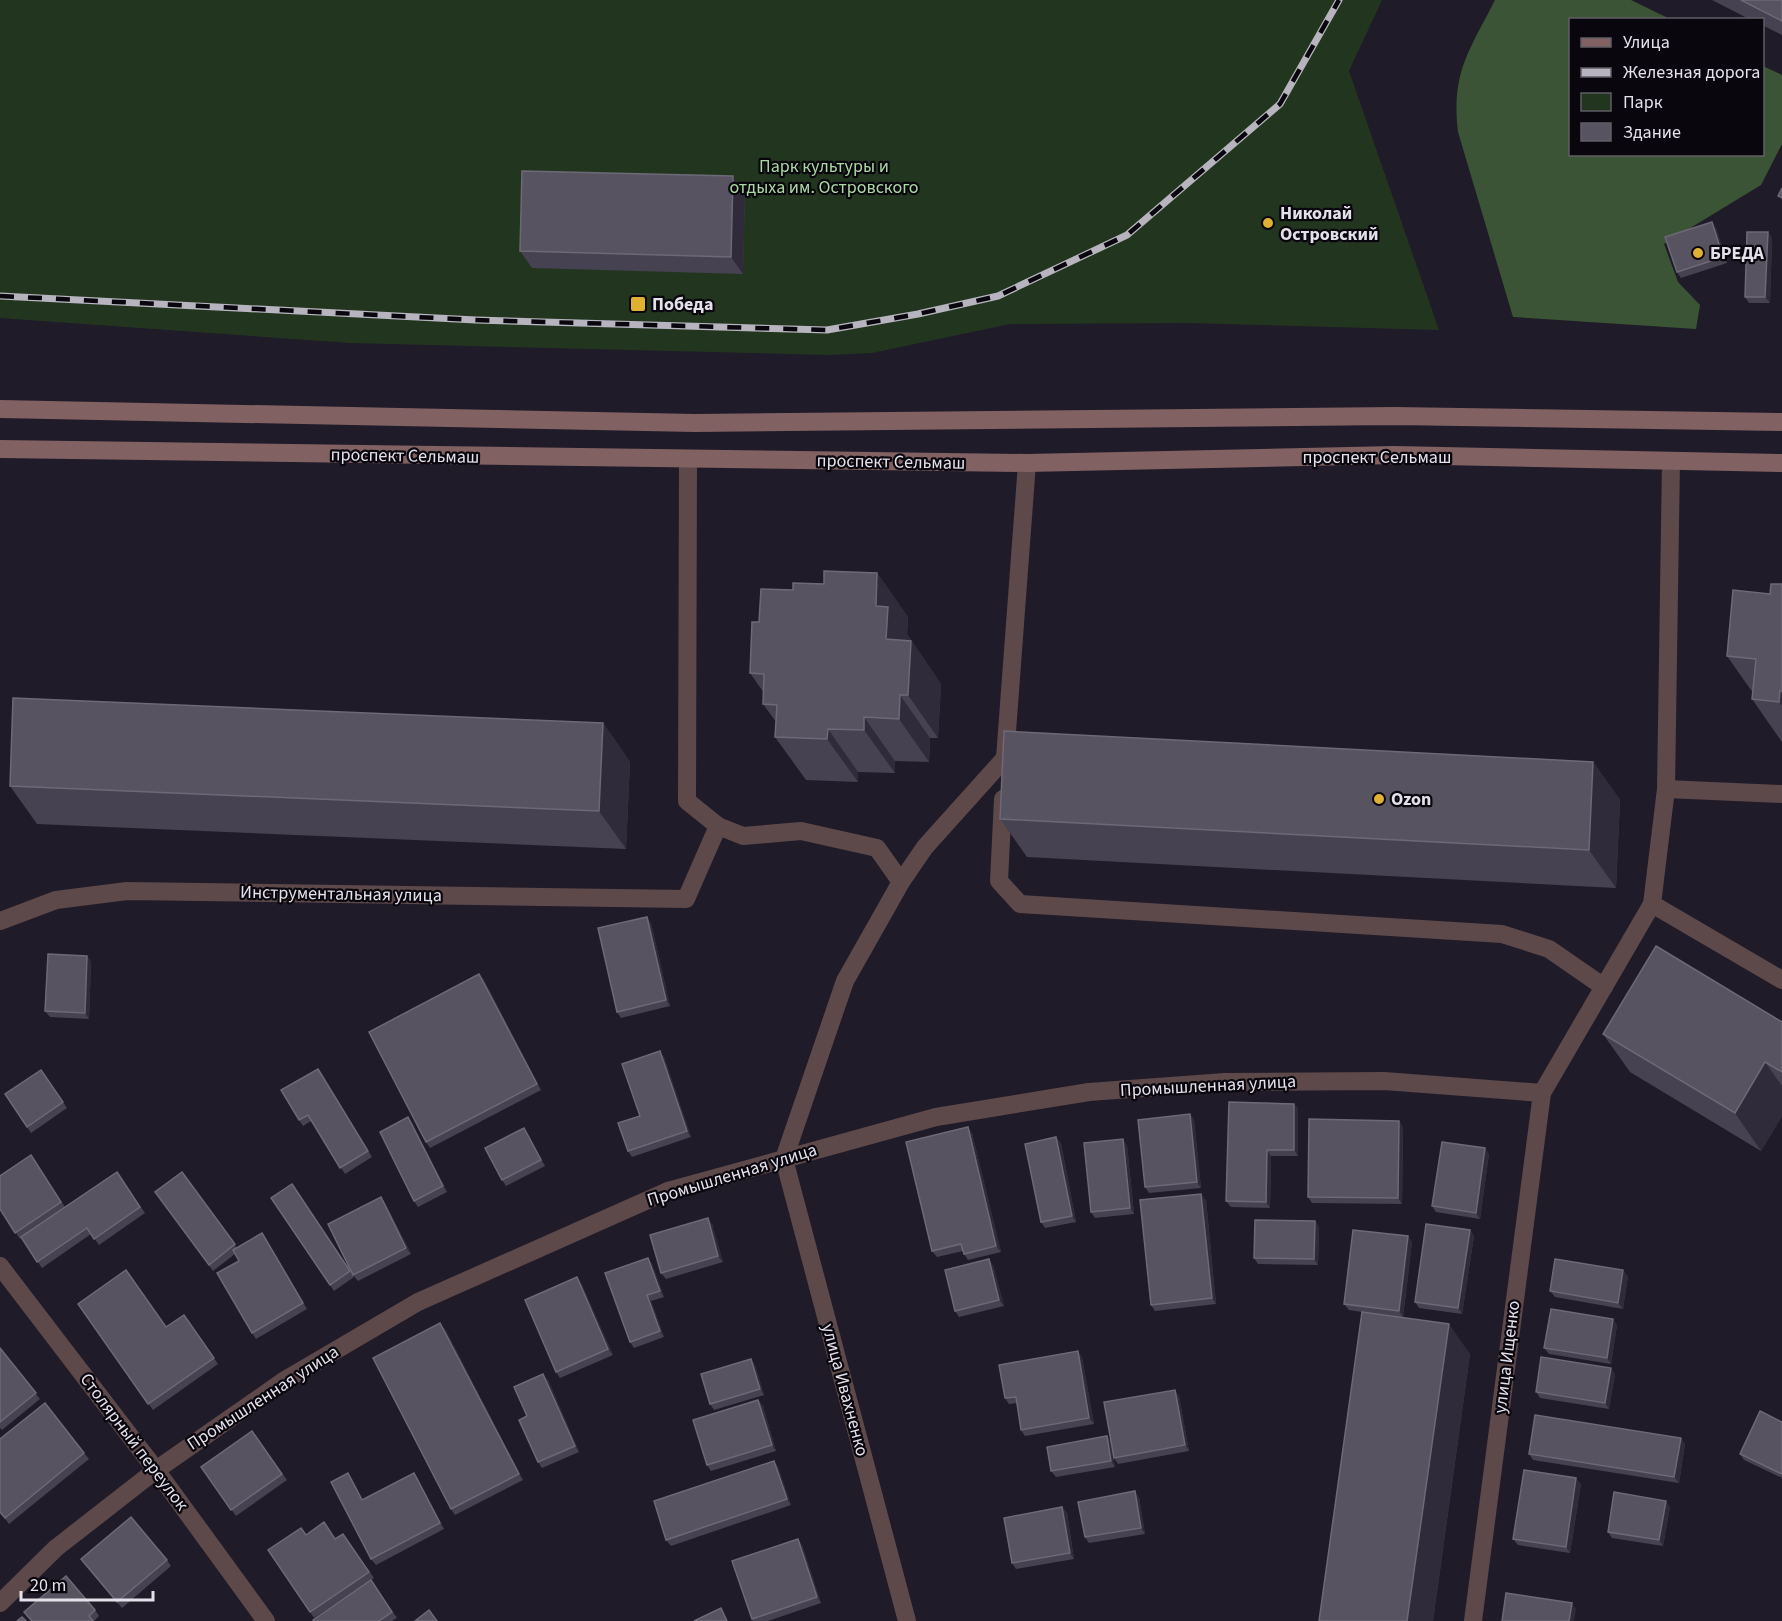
<svg xmlns="http://www.w3.org/2000/svg" width="1782" height="1621" viewBox="0 0 1782 1621" font-family="'Source Sans 3',sans-serif">
<rect width="100%" height="100%" fill="#201b29"/>
<polygon fill="#22361f" points="0,0 1382,0 1349,71 1439,330 1188,323 1010,324 872,353 829,355 350,343 0,318"/>
<path fill="#3a5435" d="M 1495,0 L 1631,0 L 1670,19 L 1570,20 L 1570,154 L 1762,154 L 1763,66 L 1782,75 L 1782,144 L 1761,185 L 1664,244 L 1678,282 L 1700,305 L 1696,329 L 1513,317 L 1458,132 C 1451,73 1469,51 1495,0 Z"/>
<g fill="none" stroke-linecap="round" stroke-linejoin="round">
<g stroke="#5d494a" stroke-width="18">
<polyline points="688,460 687,801 718,826 743,836 801,831 877,848 901,882"/>
<polyline points="1666,789 1782,794"/>
<polyline points="1003,799 999,881 1020,904 1502,934 1549,949 1604,987"/>
<polyline points="1652,904 1782,980"/>
<polyline points="0,921 56,900 127,891 686,899 718,826"/>
<polyline points="1542,1093 1652,904 1666,789 1671,461"/>
<polyline points="784,1159 845,981 901,882 925,847 1005,758 1027,463"/>
</g>
<g stroke="#5d494a" stroke-width="18">
<polyline points="784,1159 907,1621"/>
<polyline points="0,1266 156,1470 266,1621"/>
<polyline points="0,1603 56,1548 156,1470 285,1380 418,1302 668,1191 936,1117 1089,1092 1225,1082 1384,1081 1542,1093 1473,1621"/>
</g>
<g stroke="#816162" stroke-width="18">
<polyline points="0,409 695,423 1395,416 1782,422"/>
<polyline points="0,449 1027,463 1394,455 1782,463"/>
</g>
<g stroke="#b8b4bf" stroke-width="7">
<polyline id="rail" points="0,296 476,320 827,330 918,314 998,296 1127,235 1280,104 1339,0"/>
</g>
<use href="#rail" stroke="#09070d" stroke-width="4.5" stroke-dasharray="14" stroke-linecap="butt"/>
</g>
<g fill="#464251">
<polygon points="1712,0 1782,0 1782,35 1762,25 1762,20 1751,20"/>
<polygon points="745,193 743,274 532,268 520,251"/>
<polygon points="1716,228 1727,263 1681,278 1677,272"/>
<polygon points="1768,232 1772,238 1770,303 1749,303 1745,297"/>
<polygon points="877,573 908,617 907,634 941,684 938,738 930,738 929,762 895,761 895,773 858,772 858,782 806,780 775,737 776,722 763,704 764,693 750,673 793,590"/>
<polygon points="1782,584 1782,742 1752,699 1753,693 1727,656"/>
<polygon points="603,723 630,762 626,849 37,824 10,786"/>
<polygon points="1593,762 1620,800 1616,888 1027,857 1000,819"/>
<polygon points="651,923 670,1006 621,1018 617,1012"/>
<polygon points="87,956 91,962 89,1019 50,1017 45,1011"/>
<polygon points="479,974 484,980 541,1090 430,1148 426,1142"/>
<polygon points="1782,1022 1782,1116 1761,1151 1630,1072 1603,1034"/>
<polygon points="664,1057 691,1137 632,1157 628,1151 640,1116"/>
<polygon points="318,1069 372,1157 345,1174 311,1121 303,1126 299,1120"/>
<polygon points="41,1070 67,1108 31,1133 5,1094"/>
<polygon points="1294,1104 1298,1109 1298,1156 1271,1156 1270,1208 1231,1207 1226,1201"/>
<polygon points="1190,1114 1194,1120 1201,1188 1149,1193 1145,1187"/>
<polygon points="1399,1121 1403,1127 1402,1204 1312,1203 1308,1197"/>
<polygon points="412,1123 447,1192 418,1207 414,1201"/>
<polygon points="972,1133 1001,1252 968,1260 964,1254 963,1251 937,1257 932,1251"/>
<polygon points="528,1134 545,1166 506,1186 502,1180"/>
<polygon points="1056,1137 1061,1143 1076,1222 1045,1228 1041,1222"/>
<polygon points="1127,1145 1134,1214 1095,1218 1091,1212"/>
<polygon points="1489,1154 1480,1219 1436,1212 1432,1206"/>
<polygon points="31,1155 65,1207 117,1172 145,1213 99,1245 91,1234 42,1268 21,1238 20,1239 0,1209"/>
<polygon points="182,1172 237,1248 266,1239 307,1309 256,1339 252,1333 239,1261 235,1254 213,1271 155,1192"/>
<polygon points="292,1184 354,1277 334,1291 271,1198"/>
<polygon points="381,1197 385,1203 411,1254 358,1281 353,1275"/>
<polygon points="1206,1200 1216,1304 1155,1311 1151,1305"/>
<polygon points="1315,1221 1319,1227 1318,1265 1258,1264 1254,1258"/>
<polygon points="712,1224 723,1262 666,1279 661,1273"/>
<polygon points="1470,1230 1474,1236 1462,1314 1419,1308 1415,1302"/>
<polygon points="1412,1242 1403,1317 1365,1312 1470,1354 1433,1621 1319,1621 1362,1312 1349,1310 1344,1304"/>
<polygon points="648,1258 652,1264 664,1297 651,1301 664,1337 634,1348 630,1342"/>
<polygon points="993,1265 1004,1306 959,1317 955,1311"/>
<polygon points="1628,1276 1623,1309 1555,1297 1550,1291"/>
<polygon points="581,1283 613,1355 560,1378 556,1372"/>
<polygon points="78,1304 166,1327 184,1315 218,1364 153,1410"/>
<polygon points="1617,1325 1611,1364 1549,1354 1544,1348"/>
<polygon points="445,1329 523,1480 455,1515 451,1509"/>
<polygon points="0,1348 40,1399 2,1430 0,1428"/>
<polygon points="1082,1357 1094,1424 1025,1436 1021,1430 1017,1403 1009,1404 1005,1398"/>
<polygon points="755,1365 764,1395 714,1410 710,1404"/>
<polygon points="1615,1374 1609,1409 1540,1398 1536,1392"/>
<polygon points="548,1380 579,1452 542,1468 538,1462 527,1416"/>
<polygon points="1179,1396 1189,1451 1118,1464 1114,1458"/>
<polygon points="758,1400 763,1406 776,1451 711,1471 707,1465"/>
<polygon points="1782,1422 1782,1478 1744,1460 1740,1454"/>
<polygon points="252,1431 287,1480 236,1516 201,1467"/>
<polygon points="1107,1436 1111,1442 1115,1467 1056,1477 1051,1471"/>
<polygon points="0,1439 84,1453 89,1459 9,1524 0,1512"/>
<polygon points="1685,1444 1679,1483 1533,1460 1529,1454"/>
<polygon points="774,1461 778,1467 791,1505 671,1546 666,1540"/>
<polygon points="352,1479 363,1500 418,1479 444,1529 376,1565 371,1559"/>
<polygon points="1581,1484 1570,1553 1518,1545 1513,1539"/>
<polygon points="1139,1497 1145,1534 1089,1543 1085,1537"/>
<polygon points="1062,1507 1067,1513 1074,1559 1016,1569 1012,1563"/>
<polygon points="1670,1507 1663,1546 1612,1538 1608,1532"/>
<polygon points="343,1534 374,1578 314,1618 268,1550 335,1539"/>
<polygon points="802,1545 821,1603 768,1621 753,1621 752,1619"/>
<polygon points="81,1559 167,1560 171,1566 122,1608"/>
<polygon points="371,1580 397,1618 392,1621 314,1621"/>
<polygon points="95,1610 99,1616 94,1621 31,1621 24,1612"/>
</g>
<g fill="#302b3a">
<polygon points="733,176 745,193 743,274 731,257"/>
<polygon points="1712,222 1716,228 1727,263 1723,257"/>
<polygon points="1768,232 1772,238 1770,303 1765,297"/>
<polygon points="877,573 908,617 907,634 941,684 938,738 908,695 886,639 876,606"/>
<polygon points="1780,691 1782,693 1782,706 1779,702"/>
<polygon points="900,695 930,738 929,762 899,719"/>
<polygon points="864,717 895,761 895,773 864,730"/>
<polygon points="603,723 630,762 626,849 599,811"/>
<polygon points="828,729 858,772 858,782 827,739"/>
<polygon points="1593,762 1620,800 1616,888 1589,850"/>
<polygon points="647,917 651,923 670,1006 666,1000"/>
<polygon points="87,956 91,962 89,1019 85,1013"/>
<polygon points="479,974 484,980 541,1090 537,1084"/>
<polygon points="660,1051 664,1057 691,1137 687,1131"/>
<polygon points="1765,1062 1782,1086 1782,1116 1761,1151 1735,1113"/>
<polygon points="1294,1104 1298,1109 1298,1156 1294,1150"/>
<polygon points="1190,1114 1194,1120 1201,1188 1197,1182"/>
<polygon points="408,1117 412,1123 447,1192 443,1186"/>
<polygon points="1399,1121 1403,1127 1402,1204 1398,1198"/>
<polygon points="968,1127 972,1133 1001,1252 996,1246"/>
<polygon points="524,1128 528,1134 545,1166 541,1160"/>
<polygon points="1056,1137 1061,1143 1076,1222 1072,1216"/>
<polygon points="1123,1139 1127,1145 1134,1214 1130,1208"/>
<polygon points="1485,1148 1489,1154 1480,1219 1476,1213"/>
<polygon points="1267,1150 1271,1156 1270,1208 1266,1202"/>
<polygon points="1201,1194 1206,1200 1216,1304 1212,1298"/>
<polygon points="381,1197 385,1203 411,1254 406,1248"/>
<polygon points="708,1218 712,1224 723,1262 718,1256"/>
<polygon points="1315,1221 1319,1227 1318,1265 1314,1259"/>
<polygon points="1470,1230 1474,1236 1462,1314 1458,1308"/>
<polygon points="262,1233 266,1239 307,1309 303,1303"/>
<polygon points="1408,1236 1412,1242 1403,1317 1399,1311"/>
<polygon points="648,1258 652,1264 664,1297 660,1291"/>
<polygon points="989,1259 993,1265 1004,1306 999,1300"/>
<polygon points="1623,1270 1628,1276 1623,1309 1618,1303"/>
<polygon points="577,1277 581,1283 613,1355 608,1349"/>
<polygon points="647,1295 651,1301 664,1337 660,1331"/>
<polygon points="1613,1319 1617,1325 1611,1364 1607,1358"/>
<polygon points="440,1323 445,1329 523,1480 519,1474"/>
<polygon points="1449,1324 1470,1354 1433,1621 1407,1621"/>
<polygon points="1078,1351 1082,1357 1094,1424 1089,1418"/>
<polygon points="751,1359 755,1365 764,1395 760,1389"/>
<polygon points="1611,1368 1615,1374 1609,1409 1605,1403"/>
<polygon points="543,1374 548,1380 579,1452 575,1446"/>
<polygon points="1175,1390 1179,1396 1189,1451 1185,1445"/>
<polygon points="758,1400 763,1406 776,1451 772,1445"/>
<polygon points="1107,1436 1111,1442 1115,1467 1111,1461"/>
<polygon points="1681,1438 1685,1444 1679,1483 1674,1477"/>
<polygon points="774,1461 778,1467 791,1505 787,1499"/>
<polygon points="348,1473 352,1479 366,1506 362,1500"/>
<polygon points="414,1473 418,1479 444,1529 440,1523"/>
<polygon points="1576,1478 1581,1484 1570,1553 1566,1547"/>
<polygon points="1135,1491 1139,1497 1145,1534 1141,1528"/>
<polygon points="1666,1501 1670,1507 1663,1546 1659,1540"/>
<polygon points="1062,1507 1067,1513 1074,1559 1070,1553"/>
<polygon points="798,1539 802,1545 821,1603 817,1597"/>
<polygon points="1572,1603 1576,1609 1574,1621 1569,1621"/>
</g>
<g fill="#575361" stroke="#6d6977" stroke-width="1.5">
<polygon points="1741,0 1782,0 1782,21"/>
<polygon points="522,171 733,176 731,257 520,251"/>
<polygon points="1782,188 1782,198 1778,196"/>
<polygon points="1712,222 1723,257 1677,272 1665,237"/>
<polygon points="1747,232 1768,232 1765,297 1745,297"/>
<polygon points="824,571 877,573 876,606 888,607 886,639 911,641 908,695 900,695 899,719 864,717 864,730 828,729 827,739 775,737 777,705 763,704 764,674 750,673 752,622 759,622 761,589 793,590 793,583 824,584"/>
<polygon points="1771,584 1782,584 1782,691 1780,691 1779,702 1752,699 1756,659 1727,656 1733,590 1770,594"/>
<polygon points="13,698 603,723 599,811 10,786"/>
<polygon points="1004,731 1593,762 1589,850 1000,819"/>
<polygon points="647,917 666,1000 617,1012 598,928"/>
<polygon points="1656,946 1782,1022 1782,1072 1765,1062 1735,1113 1603,1034"/>
<polygon points="48,954 87,956 85,1013 45,1011"/>
<polygon points="479,974 537,1084 426,1142 369,1032"/>
<polygon points="660,1051 687,1131 628,1151 618,1123 640,1116 622,1064"/>
<polygon points="318,1069 368,1151 340,1168 308,1115 299,1120 281,1090"/>
<polygon points="41,1070 63,1102 27,1127 5,1094"/>
<polygon points="1229,1102 1294,1104 1294,1150 1267,1150 1266,1202 1226,1201"/>
<polygon points="1190,1114 1197,1182 1145,1187 1138,1120"/>
<polygon points="408,1117 443,1186 414,1201 380,1132"/>
<polygon points="1309,1119 1399,1121 1398,1198 1308,1197"/>
<polygon points="968,1127 996,1246 964,1254 961,1244 932,1251 906,1142"/>
<polygon points="524,1128 541,1160 502,1180 485,1148"/>
<polygon points="1056,1137 1072,1216 1041,1222 1025,1144"/>
<polygon points="1123,1139 1130,1208 1091,1212 1084,1143"/>
<polygon points="1442,1142 1485,1148 1476,1213 1432,1206"/>
<polygon points="31,1155 61,1202 15,1233 0,1209 0,1176"/>
<polygon points="117,1172 140,1207 94,1239 87,1228 37,1262 21,1237"/>
<polygon points="182,1172 235,1244 209,1265 155,1192"/>
<polygon points="292,1184 350,1271 330,1285 271,1198"/>
<polygon points="1201,1194 1212,1298 1151,1305 1140,1200"/>
<polygon points="381,1197 406,1248 353,1275 328,1224"/>
<polygon points="708,1218 718,1256 661,1273 650,1235"/>
<polygon points="1255,1220 1315,1221 1314,1259 1254,1258"/>
<polygon points="1426,1224 1470,1230 1458,1308 1415,1302"/>
<polygon points="1353,1230 1408,1236 1399,1311 1344,1304"/>
<polygon points="262,1233 303,1303 252,1333 217,1273 239,1261 233,1250"/>
<polygon points="648,1258 660,1291 647,1295 660,1331 630,1342 605,1273"/>
<polygon points="989,1259 999,1300 955,1311 945,1270"/>
<polygon points="1555,1259 1623,1270 1618,1303 1550,1291"/>
<polygon points="126,1270 166,1327 184,1315 214,1358 148,1404 78,1304"/>
<polygon points="577,1277 608,1349 556,1372 525,1300"/>
<polygon points="1551,1309 1613,1319 1607,1358 1544,1348"/>
<polygon points="1362,1312 1449,1324 1407,1621 1319,1621"/>
<polygon points="440,1323 519,1474 451,1509 373,1358"/>
<polygon points="0,1348 36,1393 0,1422"/>
<polygon points="1078,1351 1089,1418 1021,1430 1016,1397 1005,1398 999,1365"/>
<polygon points="1541,1357 1611,1368 1605,1403 1536,1392"/>
<polygon points="751,1359 760,1389 710,1404 701,1374"/>
<polygon points="543,1374 575,1446 538,1462 519,1420 527,1416 514,1387"/>
<polygon points="1175,1390 1185,1445 1114,1458 1104,1402"/>
<polygon points="758,1400 772,1445 707,1465 693,1420"/>
<polygon points="45,1403 84,1453 5,1518 0,1512 0,1439"/>
<polygon points="1760,1411 1782,1422 1782,1474 1740,1454"/>
<polygon points="1535,1415 1681,1438 1674,1477 1529,1454"/>
<polygon points="252,1431 282,1474 231,1510 201,1467"/>
<polygon points="1107,1436 1111,1461 1051,1471 1047,1447"/>
<polygon points="774,1461 787,1499 666,1540 654,1501"/>
<polygon points="1524,1470 1576,1478 1566,1547 1513,1539"/>
<polygon points="348,1473 362,1500 414,1473 440,1523 371,1559 331,1482"/>
<polygon points="1135,1491 1141,1528 1085,1537 1078,1502"/>
<polygon points="1614,1492 1666,1501 1659,1540 1608,1532"/>
<polygon points="1062,1507 1070,1553 1012,1563 1004,1518"/>
<polygon points="131,1517 167,1560 117,1602 81,1559"/>
<polygon points="324,1522 335,1539 343,1534 369,1572 310,1612 268,1550 301,1528 306,1535"/>
<polygon points="798,1539 817,1597 752,1619 732,1561"/>
<polygon points="66,1576 95,1610 89,1616 93,1621 32,1621 24,1612"/>
<polygon points="371,1580 392,1612 379,1621 314,1621 313,1620"/>
<polygon points="1506,1593 1572,1603 1569,1621 1502,1621"/>
<polygon points="721,1608 727,1621 694,1621"/>
<polygon points="429,1610 437,1621 415,1621"/>
<polygon points="22,1617 26,1621 17,1621"/>
</g>
<g fill="#deb133" stroke="#09070d" stroke-width="2">
<circle cx="1268" cy="223" r="6"/>
<circle cx="1698" cy="253" r="6"/>
<rect x="630" y="296" width="16" height="16" rx="3"/>
<circle cx="1379" cy="799" r="6"/>
</g>
<g text-anchor="middle" dominant-baseline="central" stroke-width="4.5" stroke-linejoin="round" paint-order="stroke">
<g font-size="18" fill="#aad8a1" stroke="#09070d">
<text x="824" y="166">Парк культуры и<tspan x="824" dy="21">отдыха им. Островского</tspan></text>
</g>
<g font-size="18" font-weight="bold" fill="#e4e1eb" stroke="#09070d" text-anchor="start">
<text x="1280" y="213">Николай<tspan x="1280" dy="21">Островский</tspan></text>
<text x="1710" y="253">БРЕДА</text>
<text x="652" y="304">Победа</text>
<text x="1391" y="799">Ozon</text>
</g>
<g font-size="18" fill="#e4e1eb" stroke="#09070d">
<text transform="translate(405 456) rotate(1)">проспект Сельмаш</text>
<text x="1377" y="457">проспект Сельмаш</text>
<text transform="translate(891 462) rotate(1)">проспект Сельмаш</text>
<text transform="translate(341 894) rotate(1)">Инструментальная улица</text>
<text transform="translate(1208 1086) rotate(-3)">Промышленная улица</text>
<text transform="translate(732 1175) rotate(-17)">Промышленная улица</text>
<text transform="translate(1507 1357) rotate(-83)">улица Ищенко</text>
<text transform="translate(845 1390) rotate(75)">улица Ивахненко</text>
<text transform="translate(263 1398) rotate(-33)">Промышленная улица</text>
<text transform="translate(134 1442) rotate(53)">Столярный переулок</text>
</g>
</g>
<rect x="1569" y="18" width="195" height="138" fill="#09070d" stroke="#615e66" stroke-width="1.5"/>
<rect x="1581" y="38" width="30" height="9" fill="#816162" stroke="#615e66" stroke-width="1.5"/>
<text x="1623" y="48" font-size="18" fill="#e4e1eb">Улица</text>
<rect x="1581" y="68" width="30" height="9" fill="#b8b4bf" stroke="#615e66" stroke-width="1.5"/>
<text x="1623" y="78" font-size="18" fill="#e4e1eb">Железная дорога</text>
<rect x="1581" y="93" width="30" height="18" fill="#22361f" stroke="#615e66" stroke-width="1.5"/>
<text x="1623" y="108" font-size="18" fill="#e4e1eb">Парк</text>
<rect x="1581" y="123" width="30" height="18" fill="#575361" stroke="#615e66" stroke-width="1.5"/>
<text x="1623" y="138" font-size="18" fill="#e4e1eb">Здание</text>
<path d="M21 1591v9h132v-9" fill="none" stroke="#e4e1eb" stroke-width="3"/>
<text x="30" y="1591" font-size="18" fill="#e4e1eb" stroke="#09070d" stroke-width="4.5" paint-order="stroke">20 m</text>
</svg>
